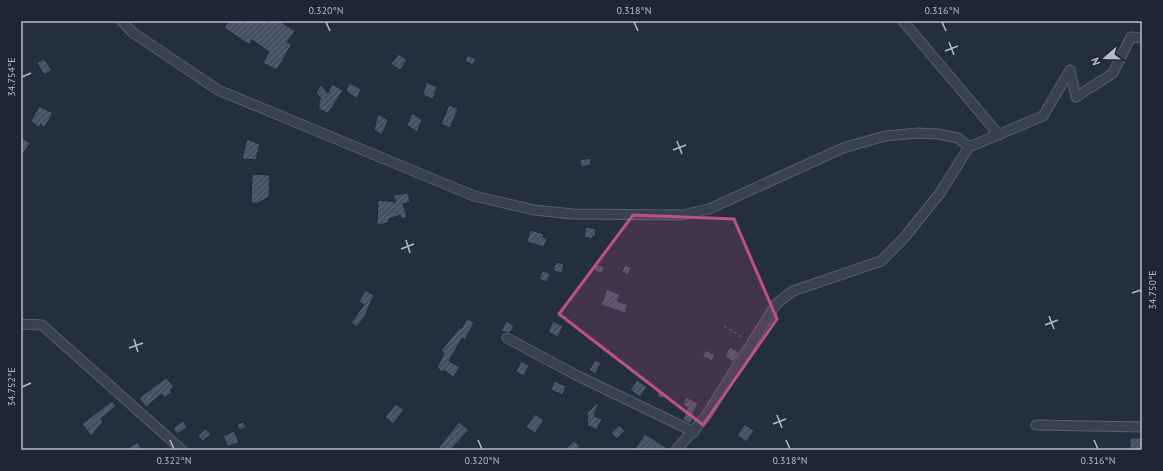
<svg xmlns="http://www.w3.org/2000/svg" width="1163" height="471" viewBox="0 0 1163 471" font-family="'PT Sans',sans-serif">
<defs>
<pattern id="building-hatch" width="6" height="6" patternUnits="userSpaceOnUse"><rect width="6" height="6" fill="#455162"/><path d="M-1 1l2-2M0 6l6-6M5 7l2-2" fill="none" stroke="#5d6877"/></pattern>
</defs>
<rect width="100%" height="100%" fill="#242f3e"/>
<g fill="url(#building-hatch)" stroke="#1f2835">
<polygon points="229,21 280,21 295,31 287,42 292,44 277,70 263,63 269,52 252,40 250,45 224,28"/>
<polygon points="399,54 407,60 400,70 391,64"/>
<polygon points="467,55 476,59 473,65 465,61"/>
<polygon points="44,59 52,70 44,75 37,63"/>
<polygon points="426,82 437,87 433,99 423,95"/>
<polygon points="349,83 361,89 357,99 346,91"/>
<polygon points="332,84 343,90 331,109 327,113 319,109 319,101 321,98 316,93 321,85 328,93"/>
<polygon points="449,105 458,109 450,128 441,124"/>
<polygon points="39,106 53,113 44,128 41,124 39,128 31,121"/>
<polygon points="412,113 422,120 417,132 407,125"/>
<polygon points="378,114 388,120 382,135 374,130"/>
<polygon points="21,137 30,143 21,157"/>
<polygon points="247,139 260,144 256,160 242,159"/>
<polygon points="590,158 591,165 581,167 580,160"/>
<polygon points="252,174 270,175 269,197 258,203 251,203"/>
<polygon points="408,193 410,202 403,204 407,217 402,219 400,215 389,219 388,223 377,225 378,200 396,202 393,195"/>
<polygon points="586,227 596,229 595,237 593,236 592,239 584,237"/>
<polygon points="530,230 544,234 543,237 547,238 544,247 527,242"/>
<polygon points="556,262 564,264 562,273 553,271"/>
<polygon points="596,264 604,267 602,273 594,271"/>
<polygon points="625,265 631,268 628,275 622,272"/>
<polygon points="543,270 550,274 547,282 539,279"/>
<polygon points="607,289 620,295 617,301 628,305 625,313 601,305"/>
<polygon points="365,290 374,295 365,316 357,327 351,323 364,305 359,302"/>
<polygon points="467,319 474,322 465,340 462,338 449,361 460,367 453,377 444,370 443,372 437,368 444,353 441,351 460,327 461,329"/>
<polygon points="506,321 514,325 510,333 501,331"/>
<polygon points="553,321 563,326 558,337 548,332"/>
<polygon points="730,347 739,353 733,362 725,356"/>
<polygon points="706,350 715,355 712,361 702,356"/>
<polygon points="595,360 601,363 595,374 589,370"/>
<polygon points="521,361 529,365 524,376 516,372"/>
<polygon points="166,378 174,387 170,390 172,392 165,398 162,394 146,407 139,398"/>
<polygon points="637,380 647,387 640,397 630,390"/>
<polygon points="554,381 566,386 563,395 551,390"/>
<polygon points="660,390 666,394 663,399 657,396"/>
<polygon points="686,397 698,403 692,415 693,416 691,424 683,420 687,407 683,405"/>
<polygon points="112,401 116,406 101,419 103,422 91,436 82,424"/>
<polygon points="599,401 594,416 602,419 597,430 589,426 588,430 587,413"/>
<polygon points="396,404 404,410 393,424 385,417"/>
<polygon points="535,414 544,420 535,433 526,427"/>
<polygon points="183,421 187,427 177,434 173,428"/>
<polygon points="244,422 246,428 239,430 237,424"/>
<polygon points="459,422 469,430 450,450 443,450 439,447"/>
<polygon points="745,424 754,431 746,442 737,435"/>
<polygon points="619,425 625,431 617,439 611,433"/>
<polygon points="206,429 211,435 202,441 198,435"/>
<polygon points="234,431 239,442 228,447 223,436"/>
<polygon points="645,434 670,450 634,450"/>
<rect x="1130" y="438" width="12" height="12"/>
<polygon points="574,441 580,446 576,450 565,450"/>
<polygon points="138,442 142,450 124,450"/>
</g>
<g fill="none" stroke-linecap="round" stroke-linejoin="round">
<g stroke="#565f6c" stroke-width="11">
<g id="minor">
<polyline points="122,21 132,32 218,90 474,196 534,210 573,214 682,215 709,209 843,148 885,136 918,133 938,134 958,138 969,147"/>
<polyline points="903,21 999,135"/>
<polyline points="21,324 42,325 182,450"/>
<polyline points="507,338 574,374 694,432"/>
<polyline points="1036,425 1142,427"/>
<polyline points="676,450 706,416 777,303 793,291 881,261 904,238 940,193 969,147 1043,116 1070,70 1076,97 1113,73 1131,37 1142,38"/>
</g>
</g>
<polyline stroke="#44595c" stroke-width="1.5" stroke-dasharray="3 3" stroke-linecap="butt" points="724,326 744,338"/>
<use href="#minor" stroke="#38414e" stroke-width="9"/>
</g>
<path fill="#bd5182" fill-opacity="0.2" stroke="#bd5182" stroke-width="3" stroke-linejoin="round" d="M 633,215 L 734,219 L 777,319 L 703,425 L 559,314 Z"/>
<path fill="none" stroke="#b4bcc9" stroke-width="1.5" d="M 326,22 L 330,31M 634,22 L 638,31M 942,22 L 946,31M 949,42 L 954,55M 945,51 L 958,46M 22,77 L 31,73M 677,141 L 682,154M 673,150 L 686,145M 406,240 L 410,253M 401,249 L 414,244M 1132,293 L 1141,290M 1049,316 L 1054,329M 1045,325 L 1058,320M 134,339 L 138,352M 129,348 L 143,343M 22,387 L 31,383M 777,415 L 782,428M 773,424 L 786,419M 170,440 L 174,449M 478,440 L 482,449M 786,440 L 790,449M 1094,440 L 1098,449"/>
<rect width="1163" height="471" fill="none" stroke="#1d2633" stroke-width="44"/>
<g transform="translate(1105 58) rotate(250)" stroke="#1d2633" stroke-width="3" paint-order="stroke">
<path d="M0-3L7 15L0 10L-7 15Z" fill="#b4bcc9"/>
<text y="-6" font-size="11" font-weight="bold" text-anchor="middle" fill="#b4bcc9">N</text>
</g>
<rect x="22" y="22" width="1119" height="427" fill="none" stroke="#b4bcc9" stroke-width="1.5"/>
<g font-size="10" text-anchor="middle" fill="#b4bcc9">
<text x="326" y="14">0.320°N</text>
<text x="634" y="14">0.318°N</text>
<text x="942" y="14">0.316°N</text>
<text transform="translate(11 77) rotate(-90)" y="4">34.754°E</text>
<text transform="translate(1152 290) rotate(-90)" y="4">34.750°E</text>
<text transform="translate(11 387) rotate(-90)" y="4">34.752°E</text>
<text x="174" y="464">0.322°N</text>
<text x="482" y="464">0.320°N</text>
<text x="790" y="464">0.318°N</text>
<text x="1098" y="464">0.316°N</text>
</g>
</svg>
